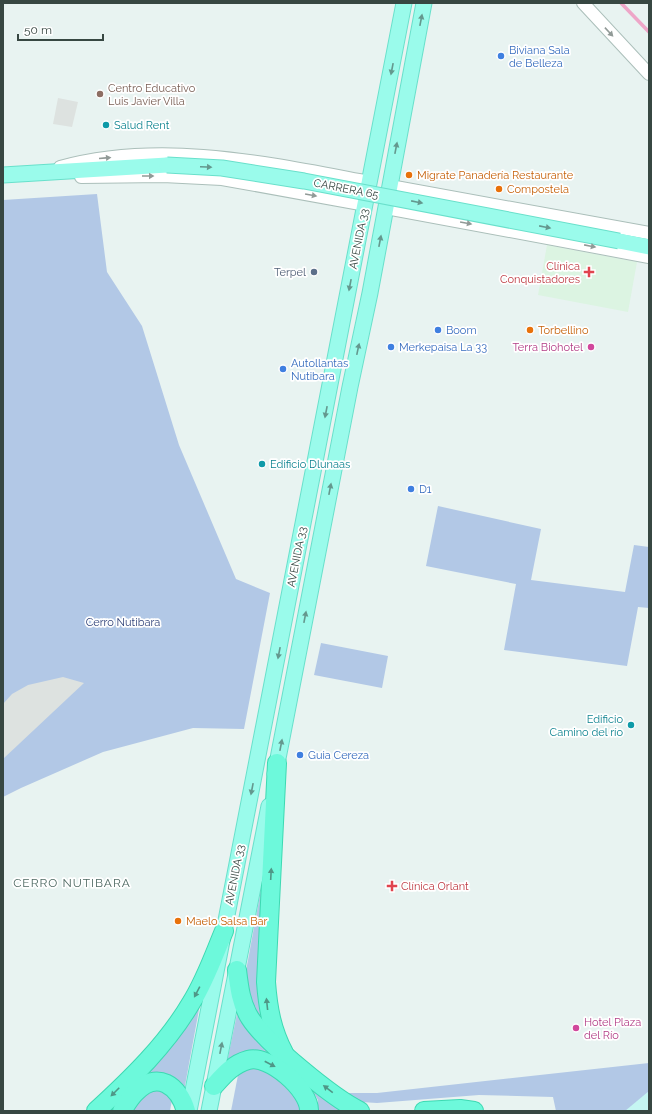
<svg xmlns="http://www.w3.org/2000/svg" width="652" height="1114" viewBox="0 0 652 1114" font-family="Raleway,sans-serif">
<rect width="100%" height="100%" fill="#e8f3f1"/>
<polygon fill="#dcf4e2" points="547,245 637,262 628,312 538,295"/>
<g fill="#b2c8e6">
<polygon points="97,194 107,272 142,326 179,445 236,579 270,593 244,729 193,728 103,752 21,788 3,797 3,200"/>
<polygon points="438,506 541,529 531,580 625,592 634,545 649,547 649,608 638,607 627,666 504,650 516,584 426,566"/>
<polygon points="321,643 388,656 382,688 314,675"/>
<polygon points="265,868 266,1026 259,1022 243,987"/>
<polygon points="200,1004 184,1091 176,1079 116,1104 113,1111 105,1111"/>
<polygon points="237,1014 249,1031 277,1057 227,1062"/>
<polygon points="649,1063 649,1111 556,1111 553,1097 479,1095 377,1103 361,1102 345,1093 377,1093"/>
<polygon points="251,1065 278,1078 299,1103 302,1111 231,1111 239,1070"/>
<polygon points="153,1087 173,1094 170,1111 126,1111"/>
<polygon points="311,1088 346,1111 318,1111 318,1100"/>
</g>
<polygon fill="#c5f6f2" points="649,1091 649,1111 625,1111"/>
<g fill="#dde2e0">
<polygon points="58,98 78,102 72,127 53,124"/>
<polygon points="63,677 84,683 3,759 3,704 12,694 28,685"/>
</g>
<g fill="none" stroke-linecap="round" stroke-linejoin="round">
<polyline stroke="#eea6c8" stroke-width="3.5" points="621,3 649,32"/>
<g stroke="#abbfba" stroke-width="14">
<g id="minor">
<polyline points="583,3 649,74"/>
<path d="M 60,167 C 162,139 268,163 370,182"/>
<polyline points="81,177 163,176 222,179 366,205"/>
<polyline points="390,186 649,233"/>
<polyline points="386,208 649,257"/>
</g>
</g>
<g stroke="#69e0cb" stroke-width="17">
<g id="major">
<polyline points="3,175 167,165"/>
<polyline points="619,241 649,247"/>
<polyline points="275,774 350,387 370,293 424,3"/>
<polyline points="189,1111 404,3"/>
<polyline points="209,1111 269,806"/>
</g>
</g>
<g stroke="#3dd9b2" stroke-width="20">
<g id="highway">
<path d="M 277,763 L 266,982 C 268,1009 272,1030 284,1053"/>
<path d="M 237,970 C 239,987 241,1004 250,1018 C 266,1043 333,1098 360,1111"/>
<path d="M 214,1086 C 223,1076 233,1064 248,1060 C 269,1054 310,1090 309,1111"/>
<path d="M 96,1111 C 131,1079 167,1044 191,1003 C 205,981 214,955 224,931"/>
<path d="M 122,1111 C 126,1105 130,1098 135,1093 C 157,1069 179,1086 186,1111"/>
<polyline points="424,1111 460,1109 474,1111"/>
</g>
</g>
<use href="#minor" stroke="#fff" stroke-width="12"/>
<use href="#major" stroke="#9afbeb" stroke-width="15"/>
<use href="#highway" stroke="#6df9db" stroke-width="18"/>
<g stroke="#69e0cb" stroke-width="17" stroke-linecap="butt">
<polyline id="major-bridge" points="167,165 222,168 304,181 619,241"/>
</g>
<use href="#major-bridge" stroke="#9afbeb" stroke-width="15"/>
</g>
<defs><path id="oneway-solid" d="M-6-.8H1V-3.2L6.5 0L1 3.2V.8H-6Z"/></defs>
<g fill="#64988e">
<use href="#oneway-solid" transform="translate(421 20) rotate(-79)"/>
<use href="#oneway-solid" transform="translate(392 69) rotate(101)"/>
<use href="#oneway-solid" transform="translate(396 148) rotate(-79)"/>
<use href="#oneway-solid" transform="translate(206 167) rotate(3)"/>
<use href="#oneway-solid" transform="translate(417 202) rotate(11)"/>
<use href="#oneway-solid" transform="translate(545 227) rotate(11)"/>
<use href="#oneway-solid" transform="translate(380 241) rotate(-79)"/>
<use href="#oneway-solid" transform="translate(350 285) rotate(101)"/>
<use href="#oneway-solid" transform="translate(358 349) rotate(-78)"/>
<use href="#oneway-solid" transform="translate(326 412) rotate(101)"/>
<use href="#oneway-solid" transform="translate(330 489) rotate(-79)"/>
<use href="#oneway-solid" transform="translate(305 617) rotate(-79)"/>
<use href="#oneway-solid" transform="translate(279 653) rotate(101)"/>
<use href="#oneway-solid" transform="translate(281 745) rotate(-79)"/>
<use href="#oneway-solid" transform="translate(252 789) rotate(101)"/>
<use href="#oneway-solid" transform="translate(221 1048) rotate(-79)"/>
</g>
<g fill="#919a97">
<use href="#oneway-solid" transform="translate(609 32) rotate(47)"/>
<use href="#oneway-solid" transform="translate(105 158) rotate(-5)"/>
<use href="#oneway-solid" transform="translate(148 176)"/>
<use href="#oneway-solid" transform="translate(311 195) rotate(10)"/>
<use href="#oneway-solid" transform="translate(466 223) rotate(10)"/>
<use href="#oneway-solid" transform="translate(590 246) rotate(11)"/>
</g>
<g fill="#4f9787">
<use href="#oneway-solid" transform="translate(271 874) rotate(-87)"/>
<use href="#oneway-solid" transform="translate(197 992) rotate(118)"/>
<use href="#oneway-solid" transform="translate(267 1004) rotate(-96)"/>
<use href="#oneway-solid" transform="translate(270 1064) rotate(28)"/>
<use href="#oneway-solid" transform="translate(328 1089) rotate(-143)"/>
<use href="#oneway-solid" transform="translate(115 1092) rotate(135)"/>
</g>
<g fill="#3f7fe0" stroke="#fff" stroke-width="1.5">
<circle cx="501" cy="56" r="4"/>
<circle cx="438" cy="330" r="4"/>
<circle cx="391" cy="347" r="4"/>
<circle cx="283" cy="369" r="4"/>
<circle cx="411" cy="489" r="4"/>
<circle cx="300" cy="755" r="4"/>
</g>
<circle fill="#8d6e63" stroke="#fff" stroke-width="1.5" cx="100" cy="94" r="4"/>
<g fill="#0f9aa8" stroke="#fff" stroke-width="1.5">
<circle cx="106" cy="125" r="4"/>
<circle cx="262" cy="464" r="4"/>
<circle cx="631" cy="725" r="4"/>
</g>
<g fill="#e8710a" stroke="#fff" stroke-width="1.5">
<circle cx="409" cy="175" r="4"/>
<circle cx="499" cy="189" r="4"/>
<circle cx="530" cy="330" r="4"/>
<circle cx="178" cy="921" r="4"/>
</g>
<circle fill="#5c6f8a" stroke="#fff" stroke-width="1.5" cx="314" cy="272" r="4"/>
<g fill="#e0444e" stroke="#fff" stroke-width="1.5">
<path d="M587 266h4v4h4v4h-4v4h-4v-4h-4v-4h4z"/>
<path d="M390 880h4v4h4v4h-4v4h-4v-4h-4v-4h4z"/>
</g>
<g fill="#d1479c" stroke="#fff" stroke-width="1.5">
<circle cx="591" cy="347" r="4"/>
<circle cx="576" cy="1028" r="4"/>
</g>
<g text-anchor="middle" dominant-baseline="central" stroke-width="3.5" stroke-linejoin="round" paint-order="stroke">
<g font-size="11" fill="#366cbe" stroke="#fff" text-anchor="start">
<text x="509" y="50">Biviana Sala<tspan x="509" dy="13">de Belleza</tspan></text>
<text x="446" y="330">Boom</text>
<text x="399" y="347">Merkepaisa La 33</text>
<text x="291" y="363">Autollantas<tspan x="291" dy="13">Nutibara</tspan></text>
<text x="419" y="489">D1</text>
<text x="308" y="755">Guia Cereza</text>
</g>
<g font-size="11" fill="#785e54" stroke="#fff" text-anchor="start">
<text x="108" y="88">Centro Educativo<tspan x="108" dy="13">Luis Javier Villa</tspan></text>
</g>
<g font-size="11" fill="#0d838f" stroke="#fff" text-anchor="start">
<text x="114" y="125">Salud Rent</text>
<text x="270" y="464">Edificio Dlunaas</text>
<text x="623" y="719" text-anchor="end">Edificio<tspan x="623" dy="13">Camino del río</tspan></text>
</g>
<g font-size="11" fill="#c56008" stroke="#fff" text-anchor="start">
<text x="417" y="175">Migrate Panadería Restaurante</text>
<text x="507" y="189">Compostela</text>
<text x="538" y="330">Torbellino</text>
<text x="186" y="921">Maelo Salsa Bar</text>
</g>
<g font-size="11" fill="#374742" stroke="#fff">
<text transform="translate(346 189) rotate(11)">CARRERA 65</text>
<text transform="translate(359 239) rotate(-79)">AVENIDA 33</text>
<text transform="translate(297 557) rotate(-79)">AVENIDA 33</text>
<text transform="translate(235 875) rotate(-79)">AVENIDA 33</text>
</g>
<g font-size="11" fill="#be3a42" stroke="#fff" text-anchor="end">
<text x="580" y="266">Clínica<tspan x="580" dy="13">Conquistadores</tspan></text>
<text x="401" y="886" text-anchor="start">Clínica Orlant</text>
</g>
<g font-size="11" fill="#4e5e75" stroke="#fff" text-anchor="end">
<text x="306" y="272">Terpel</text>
</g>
<g font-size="11" fill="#b23c85" stroke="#fff" text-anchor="end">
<text x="583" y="347">Terra Biohotel</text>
<text x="584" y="1022" text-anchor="start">Hotel Plaza<tspan x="584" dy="13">del Río</tspan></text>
</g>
<g font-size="11" fill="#2c3f77" stroke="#fff">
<text x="123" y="622">Cerro Nutibara</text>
</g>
<g font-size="12" letter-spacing="1" fill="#4e6962" stroke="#fff">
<text x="72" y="883">CERRO NUTIBARA</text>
</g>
</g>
<rect width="652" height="1114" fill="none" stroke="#374742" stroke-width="8"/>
<path d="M18 34v6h85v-6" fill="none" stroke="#374742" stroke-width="2"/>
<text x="24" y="34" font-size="12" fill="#374742" stroke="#ffffff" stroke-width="3" paint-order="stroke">50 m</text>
</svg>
